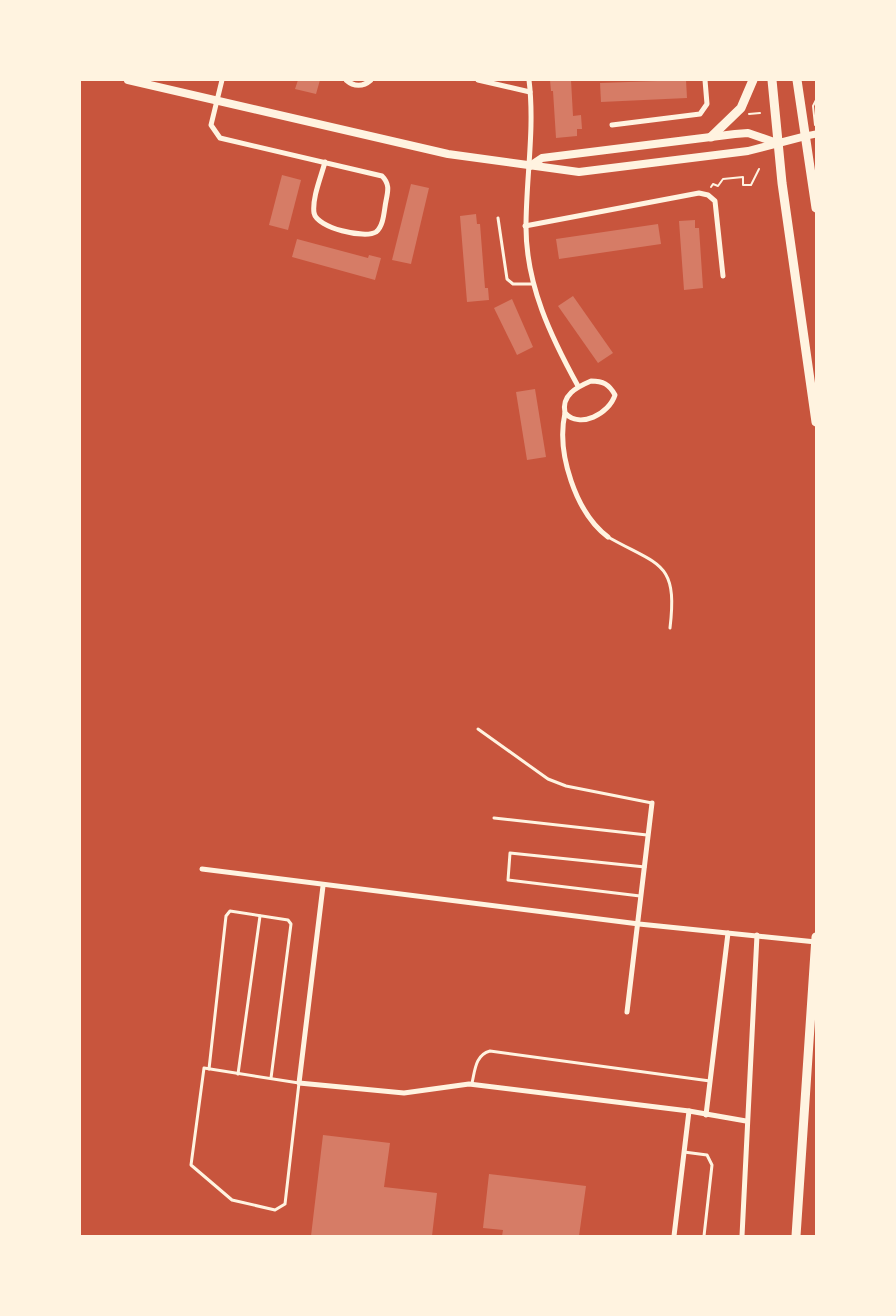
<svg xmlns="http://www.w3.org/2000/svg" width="896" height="1316" viewBox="0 0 896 1316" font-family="'Golos Text',sans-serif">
<rect width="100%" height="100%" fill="#c8553d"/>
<g fill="#d67c66">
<polygon points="298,80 320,80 316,94 295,89"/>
<polygon points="550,80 571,80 573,116 581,115 582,129 577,129 577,136 556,138 553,91 551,91"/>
<polygon points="686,80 687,98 601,102 600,83"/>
<polygon points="282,175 301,180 288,230 269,225"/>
<polygon points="411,184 429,188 411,264 392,260"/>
<polygon points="476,214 477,224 480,224 485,288 488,288 489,300 467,302 460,216"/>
<polygon points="695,220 695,228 699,228 703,288 684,290 679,221"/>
<polygon points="658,224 661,244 559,259 556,239"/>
<polygon points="297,239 368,258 369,255 381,258 375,280 292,257"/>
<polygon points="573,296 613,353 598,363 558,306"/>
<polygon points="512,299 533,347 517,355 494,308"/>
<polygon points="535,389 546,457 527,460 516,392"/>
<polygon points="323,1135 390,1143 384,1187 437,1193 432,1236 311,1236"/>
<polygon points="489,1174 586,1186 579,1236 502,1236 503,1230 483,1228"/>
</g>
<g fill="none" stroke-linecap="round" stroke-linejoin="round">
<g stroke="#fff3e0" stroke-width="2">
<polyline points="816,80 816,83"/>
<polyline points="749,114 760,113"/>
<polyline points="815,125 813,106 816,100"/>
<polyline points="711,187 713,184 718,186 723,179 743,177 743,185 751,185 759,169"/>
</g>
<g stroke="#fff3e0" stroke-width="3">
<polyline points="498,218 507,279 513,284 533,284"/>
<path d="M 608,537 C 659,566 678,561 670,628"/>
<polyline points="478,729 548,779 566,786 652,803"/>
<polyline points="494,818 647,835"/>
<polyline points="640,896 508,880 510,853 645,867"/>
<polygon points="204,1068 299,1083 285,1204 275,1210 232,1200 191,1165"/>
<polyline points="209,1069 226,916 230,911 288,920 291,924 271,1078"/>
<polyline points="238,1074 260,916"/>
<path d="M 472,1083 C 475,1071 475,1055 490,1051 L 710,1081"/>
<polyline points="684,1152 707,1155 712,1165 704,1236"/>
</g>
<g stroke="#fff3e0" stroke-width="5">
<path d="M 222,80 L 211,125 L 220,138 L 382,176 C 390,184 388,191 386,201 C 384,210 384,226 376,232 C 365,239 317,228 314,213 C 312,198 321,177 325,162"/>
<path d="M 346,80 C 354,87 363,87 371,80"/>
<polyline points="478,80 530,92"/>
<path d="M 529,80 C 535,128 526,178 526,227 C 526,285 551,337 578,386"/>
<polyline points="612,125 700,114 707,104 705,80"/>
<polyline points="525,226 699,193 708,195 715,201 723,276"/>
<path d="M 591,381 C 603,381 609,384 615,395 C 609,414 580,429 565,413 C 561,395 577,387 591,381 Z"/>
<path d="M 565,413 C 556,453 576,513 608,537"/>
<polyline points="202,869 639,924 816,942"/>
<polyline points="323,886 299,1083 404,1093 469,1084 689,1111 746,1121"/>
<polyline points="627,1012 652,803"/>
<polyline points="706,1115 728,933"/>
<polyline points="674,1236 689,1111"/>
<polyline points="742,1236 757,935"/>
</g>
<polyline stroke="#fff3e0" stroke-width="7" points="806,136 816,134"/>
<g stroke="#fff3e0" stroke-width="8">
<polyline points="128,80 448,154 579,172 748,151 806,136"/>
<polyline points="530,166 542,158 735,134 748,133 777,143"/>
</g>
<g stroke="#fff3e0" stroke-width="9">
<polyline points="772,80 782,183 816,422"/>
<polyline points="797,80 816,208"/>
<polyline points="711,137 741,108 753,80"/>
<polyline points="796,1236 816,937"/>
</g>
</g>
<rect width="896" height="1316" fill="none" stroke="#fff3e0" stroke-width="162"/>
</svg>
